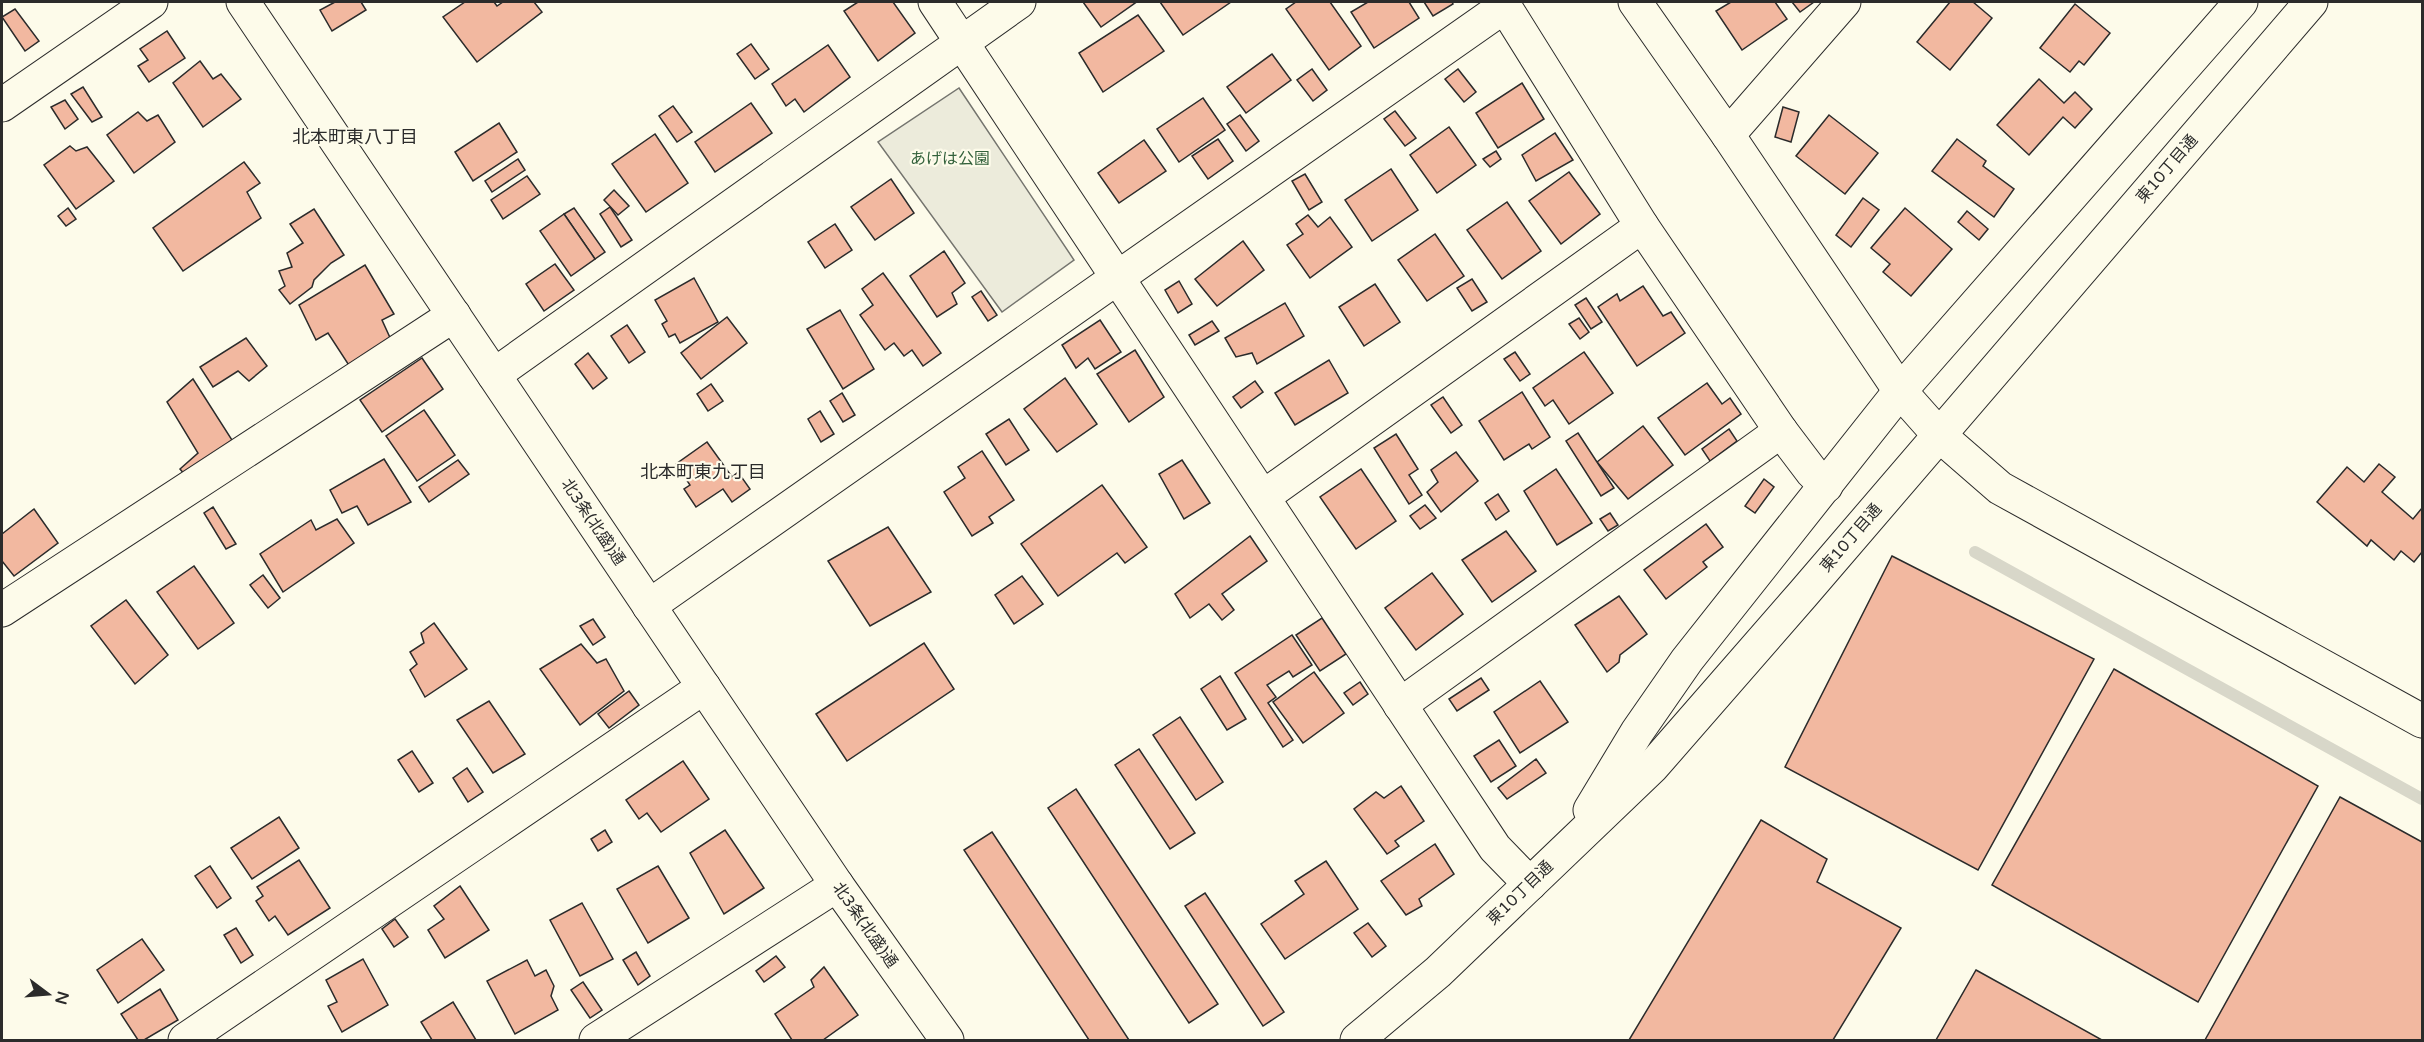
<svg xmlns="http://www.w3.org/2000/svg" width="2424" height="1042" viewBox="0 0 2424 1042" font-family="'Varela Round','Noto Sans JP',sans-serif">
<rect width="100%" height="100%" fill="#fdfbea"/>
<polygon fill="#ecebdb" stroke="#74746e" stroke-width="1.5" points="959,88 1074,260 1002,312 878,142"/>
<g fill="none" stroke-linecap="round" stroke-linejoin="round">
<polyline stroke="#d8d7c9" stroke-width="12" points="1975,552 2422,799"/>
</g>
<g fill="#f2b8a0" stroke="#2b2b2b" stroke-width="1.5">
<polygon points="335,2 361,2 366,10 332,31 320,10"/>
<polygon points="465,2 494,2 497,6 503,2 534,2 542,12 477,62 443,17"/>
<polygon points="858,2 893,2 915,33 878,61 844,11"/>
<polygon points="1083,2 1133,2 1135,3 1101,27"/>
<polygon points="1160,2 1231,2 1183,35"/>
<polygon points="1296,2 1330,2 1361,46 1329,70 1286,9"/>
<polygon points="1368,2 1409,2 1419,18 1374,48 1351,12"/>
<polygon points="1424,2 1452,2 1453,4 1433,16"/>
<polygon points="1731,2 1775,2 1787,19 1742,50 1716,11"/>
<polygon points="1792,2 1814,2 1800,12"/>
<polygon points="1950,2 1973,2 1992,18 1950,70 1917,42"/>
<polygon points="2075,4 2110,33 2084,65 2079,61 2070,72 2040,48"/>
<polygon points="15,9 39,41 25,51 2,17"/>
<polygon points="1138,15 1164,51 1103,92 1079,53"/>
<polygon points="167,31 185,58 149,82 138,66 148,60 140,49"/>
<polygon points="751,44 769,69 755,79 737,54"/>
<polygon points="828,45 850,77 804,112 795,99 786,106 772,84"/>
<polygon points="1272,54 1291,80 1246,113 1227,87"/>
<polygon points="200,61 213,79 221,74 241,99 203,127 173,83"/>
<polygon points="1312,69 1327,90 1313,101 1297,80"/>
<polygon points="1458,69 1476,92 1464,102 1445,79"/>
<polygon points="2039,79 2064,103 2075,92 2092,109 2075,128 2063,117 2029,155 1997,125"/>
<polygon points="1522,83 1544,119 1498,148 1476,113"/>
<polygon points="83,87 102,117 92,122 71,94"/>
<polygon points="1203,98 1225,130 1179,162 1157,129"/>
<polygon points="65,100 78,119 65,129 51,107"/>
<polygon points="751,103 772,133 715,172 695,142"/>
<polygon points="673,106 692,132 677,142 659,116"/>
<polygon points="1783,107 1799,112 1791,142 1775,137"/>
<polygon points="1395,111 1416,138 1405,146 1384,119"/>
<polygon points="138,112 147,121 158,115 175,142 134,173 107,135"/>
<polygon points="1240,115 1259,141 1246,151 1227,124"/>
<polygon points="1829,115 1878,153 1845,194 1796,156"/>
<polygon points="499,123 517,152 473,181 455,152"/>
<polygon points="1449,127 1476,165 1437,193 1410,155"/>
<polygon points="1555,133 1573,160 1536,181 1522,155"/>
<polygon points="655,134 688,183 646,212 612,164"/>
<polygon points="1218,139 1233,161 1208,179 1192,156"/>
<polygon points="1957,139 1986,161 1983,166 2014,189 1994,217 1932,171"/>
<polygon points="1144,140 1166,171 1119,203 1098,173"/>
<polygon points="70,146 76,151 87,147 114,181 76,209 44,165"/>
<polygon points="1496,151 1501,159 1490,167 1483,159"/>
<polygon points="518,159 525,170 492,192 485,181"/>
<polygon points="244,162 260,183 247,192 261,218 183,271 153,228"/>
<polygon points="1391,169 1418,210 1372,241 1345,200"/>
<polygon points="1569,172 1600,214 1561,244 1529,201"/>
<polygon points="1305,174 1322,202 1309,210 1292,181"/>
<polygon points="527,176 540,194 503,219 491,200"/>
<polygon points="891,179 914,213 875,240 851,207"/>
<polygon points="614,190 629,206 618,215 604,200"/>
<polygon points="1863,198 1879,210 1851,247 1836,235"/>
<polygon points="1507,202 1541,251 1502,279 1467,230"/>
<polygon points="610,207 632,240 621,247 600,214"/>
<polygon points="68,208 76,219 66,226 58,216"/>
<polygon points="574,208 605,252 595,259 564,214"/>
<polygon points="1905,208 1952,249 1911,296 1883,272 1890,264 1871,248"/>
<polygon points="314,209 344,255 331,263 314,280 312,287 290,304 279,290 285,286 279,271 292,267 287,253 303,243 290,224"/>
<polygon points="1967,211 1988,229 1979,240 1958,222"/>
<polygon points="564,214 595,259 571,276 540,231"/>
<polygon points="1308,215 1318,227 1330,217 1352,247 1310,278 1287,245 1303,234 1296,224"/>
<polygon points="835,224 852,250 825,268 808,242"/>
<polygon points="1435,234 1464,276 1427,301 1398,260"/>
<polygon points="1243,241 1264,270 1217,306 1195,279"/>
<polygon points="944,251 965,283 952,293 957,304 937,317 910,276"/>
<polygon points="555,264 574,290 544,311 526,284"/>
<polygon points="365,265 394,314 382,320 392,342 352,370 328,333 316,340 299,305"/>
<polygon points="883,273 941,353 923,366 912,350 904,356 894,343 885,350 860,315 873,305 862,289"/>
<polygon points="694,278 718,322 680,343 675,334 669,337 662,324 667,321 655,300"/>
<polygon points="1472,279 1487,302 1472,311 1457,288"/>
<polygon points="1179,281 1192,304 1178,313 1165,290"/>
<polygon points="1375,284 1400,322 1364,346 1339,307"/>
<polygon points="1643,286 1663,316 1671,312 1685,333 1637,366 1598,307 1617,294 1620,301"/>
<polygon points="981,291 997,315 988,321 972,297"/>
<polygon points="1586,298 1602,322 1591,329 1575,305"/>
<polygon points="1285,303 1304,336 1257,364 1252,353 1236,357 1225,338"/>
<polygon points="840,310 874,369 843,389 807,329"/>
<polygon points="727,317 747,343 701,379 681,353"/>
<polygon points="1579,318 1589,332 1580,339 1569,324"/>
<polygon points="1100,320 1121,352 1095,369 1088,358 1076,368 1062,345"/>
<polygon points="1212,321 1219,331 1195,345 1189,335"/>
<polygon points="627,325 645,352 629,363 611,336"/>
<polygon points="246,338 267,366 249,381 238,371 213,387 200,367"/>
<polygon points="1135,350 1164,397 1129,422 1097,374"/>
<polygon points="1515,352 1530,374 1520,381 1504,359"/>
<polygon points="1584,352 1613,393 1569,424 1553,400 1545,406 1533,388"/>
<polygon points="588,353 607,378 593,389 575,364"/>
<polygon points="422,358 443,389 382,432 360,400"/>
<polygon points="1329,360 1348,393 1295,425 1275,393"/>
<polygon points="1065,378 1097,424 1057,452 1024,409"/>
<polygon points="193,379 232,440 186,476 180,469 198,453 167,402"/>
<polygon points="1255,381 1263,392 1241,408 1233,397"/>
<polygon points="1707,383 1722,404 1730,398 1741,414 1685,455 1658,418"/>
<polygon points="711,384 723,401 708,411 697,394"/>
<polygon points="1522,392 1550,437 1532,449 1529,444 1504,460 1479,421"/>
<polygon points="842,393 855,415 843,422 830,401"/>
<polygon points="1443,397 1462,425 1451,433 1431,405"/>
<polygon points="424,410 455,455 417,481 386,436"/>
<polygon points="820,411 834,434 821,442 808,419"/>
<polygon points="1009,419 1029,450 1006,465 986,434"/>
<polygon points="1643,426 1673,465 1628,499 1597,462"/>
<polygon points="1729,429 1737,441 1710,461 1702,449"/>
<polygon points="1578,433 1614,488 1601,496 1566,441"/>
<polygon points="1396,434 1418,469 1409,475 1422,495 1409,504 1374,448"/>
<polygon points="707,442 732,477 738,472 750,489 732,502 723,489 696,507 684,489 690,485 676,464"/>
<polygon points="982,451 1014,500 989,517 993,523 972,536 944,492 965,478 958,467"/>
<polygon points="1456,452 1478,481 1441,512 1427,492 1438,482 1431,470"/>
<polygon points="384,459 411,502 368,525 357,506 342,513 330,490"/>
<polygon points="458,460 469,474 429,502 419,487"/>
<polygon points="1182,460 1210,503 1184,519 1159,474"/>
<polygon points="2379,464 2395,477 2382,492 2413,519 2422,508 2422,552 2414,562 2401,551 2394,560 2371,540 2367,546 2317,502 2347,467 2364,482"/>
<polygon points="1361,469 1396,521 1356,549 1320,497"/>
<polygon points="1556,469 1592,523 1557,545 1524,491"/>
<polygon points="1764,479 1774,487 1755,513 1745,506"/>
<polygon points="1102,485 1147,547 1125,563 1117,553 1058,596 1021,544"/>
<polygon points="1498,494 1509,511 1496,520 1485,503"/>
<polygon points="1425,505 1436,518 1420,529 1410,516"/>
<polygon points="213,507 236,544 226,549 204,513"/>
<polygon points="34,509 58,543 14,576 2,561 2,534"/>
<polygon points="1610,513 1618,525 1608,531 1600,519"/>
<polygon points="337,519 354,543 283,592 260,554 311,520 316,530"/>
<polygon points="1706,524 1723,547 1703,562 1707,567 1666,599 1644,570"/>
<polygon points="888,527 931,592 870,626 828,561"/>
<polygon points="1506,531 1536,571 1492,602 1462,560"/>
<polygon points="1250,536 1267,561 1222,594 1234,610 1222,620 1209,604 1190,618 1175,594"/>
<polygon points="1892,556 2094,659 1978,870 1785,767"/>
<polygon points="194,566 234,623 198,649 157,592"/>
<polygon points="1432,573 1463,614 1416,650 1385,608"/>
<polygon points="263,575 280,598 268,608 250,585"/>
<polygon points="1022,576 1043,604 1014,624 995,595"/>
<polygon points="1619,596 1647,634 1620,655 1619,662 1607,672 1575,625"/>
<polygon points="126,600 168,655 135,684 91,626"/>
<polygon points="1322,618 1346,654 1320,671 1296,635"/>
<polygon points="593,619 605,637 593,645 580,626"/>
<polygon points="434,623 467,669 425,697 410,670 417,664 410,652 424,643 421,633"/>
<polygon points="1292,635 1312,665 1293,677 1289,671 1267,685 1276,697 1268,703 1293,740 1283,747 1235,673"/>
<polygon points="924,643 954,689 847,761 816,714"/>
<polygon points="581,644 597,663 606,659 624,691 580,725 540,669"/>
<polygon points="2114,669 2318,786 2198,1002 1992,885"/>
<polygon points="1314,672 1344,713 1303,743 1273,702"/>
<polygon points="1220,676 1246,719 1227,730 1201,689"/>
<polygon points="1481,678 1489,690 1457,711 1449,699"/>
<polygon points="1540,681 1568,722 1520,753 1494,712"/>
<polygon points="1360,682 1368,694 1353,705 1344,693"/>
<polygon points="629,691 639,705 609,728 598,714"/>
<polygon points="489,701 525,754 493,773 457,720"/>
<polygon points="1180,717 1223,782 1196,800 1153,735"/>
<polygon points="1499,740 1516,766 1491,782 1474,756"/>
<polygon points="1139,749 1195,833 1170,849 1115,765"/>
<polygon points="412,751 433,783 419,792 398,760"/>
<polygon points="1536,759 1546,773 1507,799 1498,788"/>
<polygon points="683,761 709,799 661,832 647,813 639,819 626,800"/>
<polygon points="467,768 483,792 468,802 453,778"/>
<polygon points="1401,786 1424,821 1395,841 1399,846 1387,854 1354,809 1376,792 1384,798"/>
<polygon points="1076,789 1218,1004 1189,1023 1048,808"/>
<polygon points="2340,797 2422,842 2422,1040 2205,1040"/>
<polygon points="279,817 299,848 252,879 231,848"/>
<polygon points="1761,820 1827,859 1817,882 1901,928 1833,1040 1629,1040"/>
<polygon points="605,830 612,842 598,851 591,839"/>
<polygon points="725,830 764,888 724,914 690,853"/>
<polygon points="992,832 1129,1040 1089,1040 964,850"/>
<polygon points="1435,844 1454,874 1419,899 1422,906 1406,915 1381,881"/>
<polygon points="299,860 330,908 288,935 275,916 269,921 256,901 263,896 257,887"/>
<polygon points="1326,861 1358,909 1285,959 1261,924 1304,894 1295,881"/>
<polygon points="210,866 231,898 217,908 195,876"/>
<polygon points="658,866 689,918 648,943 617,889"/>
<polygon points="460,886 489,930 445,958 428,930 444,919 434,906"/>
<polygon points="1205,893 1284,1012 1263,1026 1185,906"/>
<polygon points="582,903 613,959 580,976 550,920"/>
<polygon points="395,919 408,937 394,947 382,929"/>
<polygon points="1368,923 1386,946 1372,957 1354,933"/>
<polygon points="236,928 253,955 241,963 224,935"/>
<polygon points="142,939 164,970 118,1003 97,970"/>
<polygon points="636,952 650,976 638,985 623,960"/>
<polygon points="776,956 785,967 764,982 756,971"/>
<polygon points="363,959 388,1005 342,1032 328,1006 337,1002 326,980"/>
<polygon points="527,960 535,976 546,970 554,986 551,996 558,1010 515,1034 487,981"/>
<polygon points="824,967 858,1015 823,1040 792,1040 775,1014 814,987 811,980"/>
<polygon points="1976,970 2102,1040 1936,1040"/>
<polygon points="583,982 602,1010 590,1018 571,990"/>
<polygon points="160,989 178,1020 144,1040 138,1040 121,1014"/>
<polygon points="453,1002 476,1040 432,1040 421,1022"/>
</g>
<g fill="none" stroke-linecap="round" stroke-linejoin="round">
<g stroke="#2b2b2b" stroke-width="35">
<g id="minor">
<polyline points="243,2 837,885 947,1040"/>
<polyline points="935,2 1495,848 1530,884"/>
<polyline points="1502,2 1642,226 1781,431 1812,472 1826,486"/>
<polyline points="1635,2 1728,135 1900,391 1939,435 2000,488 2422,721"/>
<polyline points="2,105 151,2"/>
<polyline points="1728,135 1844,2"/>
<polyline points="494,375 1019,2"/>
<polyline points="1263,497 1642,226"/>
<polyline points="649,606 1505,6"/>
<polyline points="2,610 454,315"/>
<polyline points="1400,705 1781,431"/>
<polyline points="1590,810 1637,732 1687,660 1900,391 2241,2"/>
<polyline points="185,1040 704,687"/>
<polyline points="596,1040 837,885"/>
<polyline points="1357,1040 1438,972 1653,766 1803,594 2311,2"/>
</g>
</g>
<use href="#minor" stroke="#fdfbea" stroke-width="33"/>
</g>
<g text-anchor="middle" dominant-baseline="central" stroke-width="4.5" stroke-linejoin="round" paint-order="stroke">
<g font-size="16" fill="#34623c" stroke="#fdfbea">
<text x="950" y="159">あげは公園</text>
</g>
<g font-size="16" fill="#2b2b2b" stroke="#fdfbea">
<text transform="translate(2167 169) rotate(-49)">東10丁目通</text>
<text transform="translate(593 522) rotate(56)">北3条(北盛)通</text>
<text transform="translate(1851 538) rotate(-49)">東10丁目通</text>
<text transform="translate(1520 893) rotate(-44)">東10丁目通</text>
<text transform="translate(865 925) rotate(55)">北3条(北盛)通</text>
</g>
<g font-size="18" fill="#2b2b2b" stroke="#fdfbea">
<text x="355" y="137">北本町東八丁目</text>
<text x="703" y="472">北本町東九丁目</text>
</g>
</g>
<rect width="2424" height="1042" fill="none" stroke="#2b2b2b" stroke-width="6"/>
<g transform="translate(48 994) rotate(106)" stroke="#fdfbea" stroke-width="4.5" paint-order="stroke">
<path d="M0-4.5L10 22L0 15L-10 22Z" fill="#2b2b2b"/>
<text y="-9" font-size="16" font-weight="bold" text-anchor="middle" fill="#2b2b2b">N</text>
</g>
</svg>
